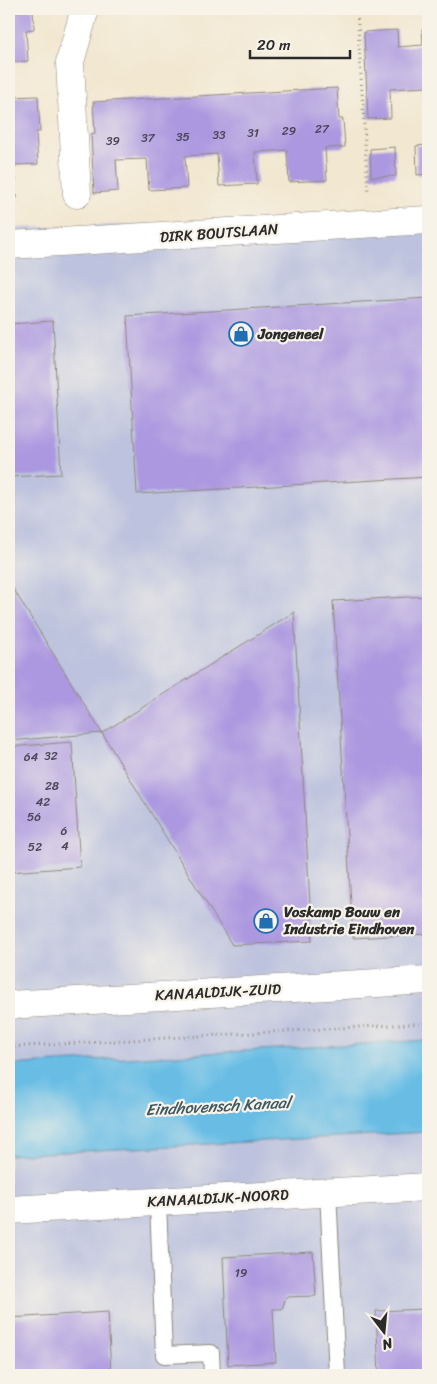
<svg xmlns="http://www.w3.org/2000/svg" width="437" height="1384" viewBox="0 0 437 1384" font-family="Sriracha,sans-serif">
<rect width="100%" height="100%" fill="#f7f3e8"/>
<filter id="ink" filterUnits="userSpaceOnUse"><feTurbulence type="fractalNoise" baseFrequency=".02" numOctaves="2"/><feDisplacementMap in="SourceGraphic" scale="10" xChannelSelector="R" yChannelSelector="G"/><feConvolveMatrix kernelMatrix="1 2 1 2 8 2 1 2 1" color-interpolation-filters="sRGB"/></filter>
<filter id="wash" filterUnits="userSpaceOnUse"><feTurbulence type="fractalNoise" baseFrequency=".0096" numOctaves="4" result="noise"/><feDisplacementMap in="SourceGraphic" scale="20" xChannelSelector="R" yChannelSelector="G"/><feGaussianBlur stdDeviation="1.12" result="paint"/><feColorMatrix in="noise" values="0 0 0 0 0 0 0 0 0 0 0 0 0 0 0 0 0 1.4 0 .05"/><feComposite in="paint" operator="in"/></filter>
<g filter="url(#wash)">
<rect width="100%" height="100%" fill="#f2e7d0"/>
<polygon fill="#bdc3de" points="428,217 428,1375 9,1375 9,228"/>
<polygon fill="#69bde5" stroke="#4a7488" points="428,1040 428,1132 9,1155 9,1065"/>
<g id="blocks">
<g fill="#ab98e0">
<polygon points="9,9 33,9 34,29 26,30 28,61 9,62"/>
<polygon points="428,28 428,87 390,89 391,118 368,119 364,32 397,30 398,47 423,45 422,29"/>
<polygon points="337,88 339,119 343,119 345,147 325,148 327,180 289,182 287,150 255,152 257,184 219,186 217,154 185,156 187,188 149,190 147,159 116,160 118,191 94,193 91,134 95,133 93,102"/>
<polygon points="38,96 40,132 36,132 38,164 15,165 15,169 13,169 13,179 16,179 16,181 13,181 14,196 17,195 17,198 9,198 9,97"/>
<polygon points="428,145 428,174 417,175 416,146"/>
<polygon points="395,147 396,176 371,177 370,149"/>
<polygon points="428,298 428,477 137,494 127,316"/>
<polygon points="53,321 61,474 9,477 9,324"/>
<polygon points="9,582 102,733 9,741"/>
<polygon points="428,596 428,934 353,938 333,601"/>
<polygon points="294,612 312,941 232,945 102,733"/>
<polygon points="72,742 80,867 9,872 9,747"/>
<polygon points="313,1252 316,1296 286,1297 282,1309 273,1309 276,1362 228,1365 223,1257"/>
<polygon points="428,1309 428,1375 379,1375 376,1311"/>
<polygon points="108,1312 111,1375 9,1375 9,1318"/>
</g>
</g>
</g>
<g filter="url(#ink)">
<use href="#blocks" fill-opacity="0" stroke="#8e897e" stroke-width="1"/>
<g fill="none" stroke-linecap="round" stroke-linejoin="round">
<g stroke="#8e897e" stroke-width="18">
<g id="service">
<polyline points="328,1192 337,1375"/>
<polyline points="158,1202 164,1355 211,1353 212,1375"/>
</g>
</g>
<g stroke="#8e897e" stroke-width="29">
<g id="minor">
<polyline points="77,194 70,62 85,9"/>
<polyline points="9,1210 428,1187"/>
</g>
</g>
<g stroke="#8e897e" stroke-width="29">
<g id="tertiary">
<polyline points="9,245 428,220"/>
<polyline points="9,1005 428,980"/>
</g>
</g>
<g stroke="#8e897e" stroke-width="3" stroke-dasharray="1 4" stroke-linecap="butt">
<polyline points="357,9 368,192"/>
<polyline points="9,1047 428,1023"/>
</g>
<use href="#service" stroke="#fff" stroke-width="16"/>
<use href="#minor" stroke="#fff" stroke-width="28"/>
<use href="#tertiary" stroke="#fff" stroke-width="28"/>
</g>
</g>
<defs>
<g id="shop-ring" transform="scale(1.25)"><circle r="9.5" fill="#f7f3e8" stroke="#1f6fb2" stroke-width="1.5"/><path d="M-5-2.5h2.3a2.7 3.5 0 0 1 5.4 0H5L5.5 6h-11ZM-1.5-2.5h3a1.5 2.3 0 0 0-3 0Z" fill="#1f6fb2"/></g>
</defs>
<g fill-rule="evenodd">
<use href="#shop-ring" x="241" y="334"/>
<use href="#shop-ring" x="266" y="921"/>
</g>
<g text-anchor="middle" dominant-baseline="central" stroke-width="4.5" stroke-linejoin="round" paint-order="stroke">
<g font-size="12" fill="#4b4658">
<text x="322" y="129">27</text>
<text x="289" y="131">29</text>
<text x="253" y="133">31</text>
<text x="219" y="135">33</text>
<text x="183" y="137">35</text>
<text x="148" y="138">37</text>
<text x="113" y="141">39</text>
<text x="51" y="756">32</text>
<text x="31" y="757">64</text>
<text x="52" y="786">28</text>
<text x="43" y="802">42</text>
<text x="34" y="817">56</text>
<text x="64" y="831">6</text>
<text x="65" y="846">4</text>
<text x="35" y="847">52</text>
<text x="241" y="1273">19</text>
</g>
<g font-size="15" fill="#2b2b2b" stroke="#f7f3e8">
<text transform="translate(219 233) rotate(-4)">DIRK BOUTSLAAN</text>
<text transform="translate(218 992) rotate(-3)">KANAALDIJK-ZUID</text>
<text transform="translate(218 1198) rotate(-3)">KANAALDIJK-NOORD</text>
</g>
<g font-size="15" font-weight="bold" fill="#2b2b2b" stroke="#f7f3e8" text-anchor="start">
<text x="258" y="334">Jongeneel</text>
<text x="284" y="912">Voskamp Bouw en<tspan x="284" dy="17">Industrie Eindhoven</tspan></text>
</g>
<g font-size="16" font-style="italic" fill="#3e5763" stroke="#f7f3e8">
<text transform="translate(218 1106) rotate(-3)">Eindhovensch Kanaal</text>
</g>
</g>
<rect width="437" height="1384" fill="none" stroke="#f7f3e8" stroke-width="30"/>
<g transform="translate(384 1332) rotate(164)" stroke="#f7f3e8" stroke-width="4" paint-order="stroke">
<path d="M0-4L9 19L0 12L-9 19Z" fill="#2b2b2b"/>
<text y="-8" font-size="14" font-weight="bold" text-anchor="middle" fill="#2b2b2b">N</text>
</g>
<path d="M250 50v8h100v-8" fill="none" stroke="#2b2b2b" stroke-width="2.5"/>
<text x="257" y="50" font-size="15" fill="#2b2b2b" stroke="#f7f3e8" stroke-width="4" paint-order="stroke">20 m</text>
</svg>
